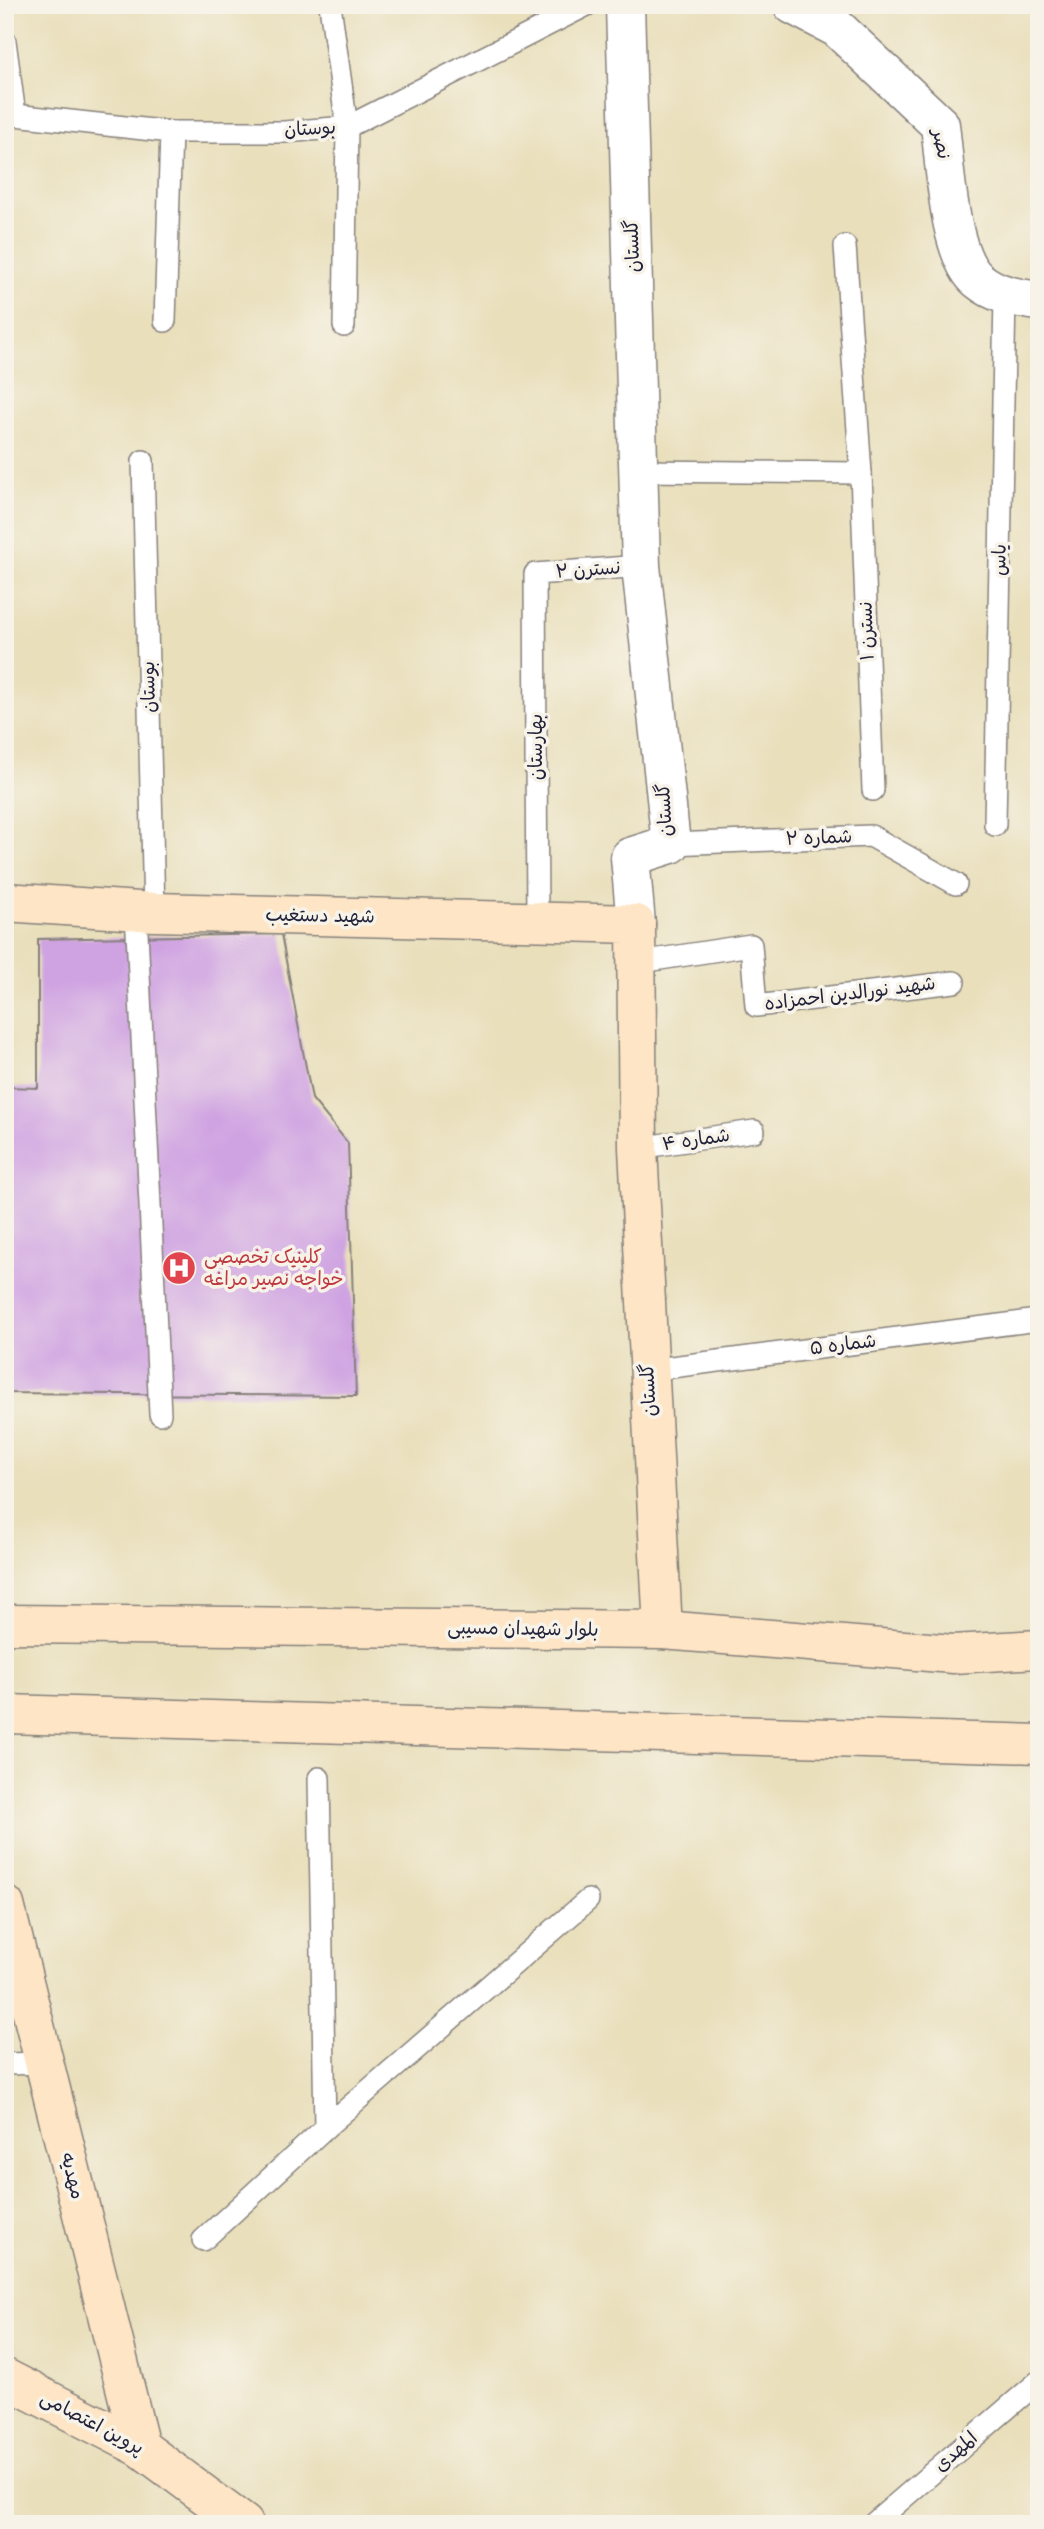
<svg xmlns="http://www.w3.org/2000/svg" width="1044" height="2529" viewBox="0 0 1044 2529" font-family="'Balsamiq Sans','Playpen Sans Arabic',sans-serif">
<rect width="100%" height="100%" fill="#f7f3e8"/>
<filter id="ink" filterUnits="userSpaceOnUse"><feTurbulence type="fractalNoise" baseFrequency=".0143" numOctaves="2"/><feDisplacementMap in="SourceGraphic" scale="14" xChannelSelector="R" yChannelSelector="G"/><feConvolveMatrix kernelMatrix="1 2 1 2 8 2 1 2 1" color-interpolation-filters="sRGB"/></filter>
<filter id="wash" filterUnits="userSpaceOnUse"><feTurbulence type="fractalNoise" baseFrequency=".00686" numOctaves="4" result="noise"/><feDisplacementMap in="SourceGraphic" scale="28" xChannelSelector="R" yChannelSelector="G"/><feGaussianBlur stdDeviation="1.57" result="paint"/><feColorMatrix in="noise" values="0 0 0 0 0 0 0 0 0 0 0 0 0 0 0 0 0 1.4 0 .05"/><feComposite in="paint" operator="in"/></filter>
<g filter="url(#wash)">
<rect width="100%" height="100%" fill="#e9dfbb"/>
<g id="blocks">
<polygon fill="#cfa3e2" points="281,934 312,1099 348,1143 356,1396 5,1393 5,1087 38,1088 38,939"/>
</g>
</g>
<g filter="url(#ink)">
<use href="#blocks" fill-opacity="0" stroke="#86807b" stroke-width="2"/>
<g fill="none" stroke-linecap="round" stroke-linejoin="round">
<g stroke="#86807b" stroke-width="24">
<g id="lane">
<polyline points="330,5 347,127 344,326"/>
<polyline points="5,41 15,115"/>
<polyline points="5,111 15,115 171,132 284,132 347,127 587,5"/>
<polyline points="845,246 861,473 873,790"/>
<polyline points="165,321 171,132"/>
<polyline points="143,461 154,912"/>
<polyline points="640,471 861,473"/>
<polyline points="995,825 1005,296"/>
<polyline points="671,844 871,836 956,884"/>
<polyline points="136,911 160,1414"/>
<polyline points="537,920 535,574 641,566"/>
<polyline points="634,963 751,945 756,1006 954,982"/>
<polyline points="638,1148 754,1131"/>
<polyline points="648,1370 1038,1320"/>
<polyline points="319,1778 325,2128"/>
<polyline points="5,2064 44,2063"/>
<polyline points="203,2240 325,2128 588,1900"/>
<polyline points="873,2524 1039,2381"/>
</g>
</g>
<g stroke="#86807b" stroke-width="41">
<g id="street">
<polyline points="625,5 641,566 671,844 630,857 636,924"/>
<path d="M 793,5 L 837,28 L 940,125 C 945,163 948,255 978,280 C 996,295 1017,298 1039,301"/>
</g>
</g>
<g stroke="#86807b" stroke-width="41">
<g id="secondary">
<polyline points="5,902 154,912 636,924 638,1148 663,1630"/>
<polyline points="5,1624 663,1630 953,1654 1039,1649"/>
<polyline points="5,1714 1039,1744"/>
<polyline points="5,1905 140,2447"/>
<polyline points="5,2378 140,2447 244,2524"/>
</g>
</g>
<use href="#lane" stroke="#fff" stroke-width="21"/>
<use href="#street" stroke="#fff" stroke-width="38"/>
<use href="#secondary" stroke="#fde5c5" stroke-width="38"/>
</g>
</g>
<defs>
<g id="hospital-disc" transform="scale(1.75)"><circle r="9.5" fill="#e0444e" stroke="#f7f3e8"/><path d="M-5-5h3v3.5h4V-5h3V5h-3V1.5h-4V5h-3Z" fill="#fff"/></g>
</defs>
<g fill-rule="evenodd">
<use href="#hospital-disc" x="179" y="1268"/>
</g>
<g text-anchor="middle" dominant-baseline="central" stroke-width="7" stroke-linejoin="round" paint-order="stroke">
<g font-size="19" fill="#22223b" stroke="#f7f3e8">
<text transform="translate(310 129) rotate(-3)">بوستان</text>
<text transform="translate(941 144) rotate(79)">نصر</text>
<text transform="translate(633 246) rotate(-92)">گلستان</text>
<text transform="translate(1000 560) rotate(-89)">یاس</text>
<text transform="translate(588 570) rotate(-4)">نسترن ۲</text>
<text transform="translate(867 631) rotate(-92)">نسترن ۱</text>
<text transform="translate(149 687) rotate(-91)">بوستان</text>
<text transform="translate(536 747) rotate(-90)">بهارستان</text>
<text transform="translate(665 810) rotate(-93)">گلستان</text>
<text transform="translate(819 838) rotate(-2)">شماره ۲</text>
<text transform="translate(320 916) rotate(1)">شهید دستغیب</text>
<text transform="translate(850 994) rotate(-7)">شهید نورالدین احمزاده</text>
<text transform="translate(696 1140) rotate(-8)">شماره ۴</text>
<text transform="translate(843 1345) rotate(-7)">شماره ۵</text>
<text transform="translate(649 1390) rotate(-93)">گلستان</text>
<text transform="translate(523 1629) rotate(1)">بلوار شهیدان مسیبی</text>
<text transform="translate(72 2176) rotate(76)">مهدیه</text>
<text transform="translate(92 2423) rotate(28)">پروین اعتصامی</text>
<text transform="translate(956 2452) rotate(-41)">المهدی</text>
</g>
<g font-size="19" fill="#be3a42" stroke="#f7f3e8" text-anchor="start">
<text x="204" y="1257">کلینیک تخصصی<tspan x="204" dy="22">خواجه نصیر مراغه</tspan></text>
</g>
</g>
<rect width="1044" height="2529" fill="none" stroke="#f7f3e8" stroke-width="28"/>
</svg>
